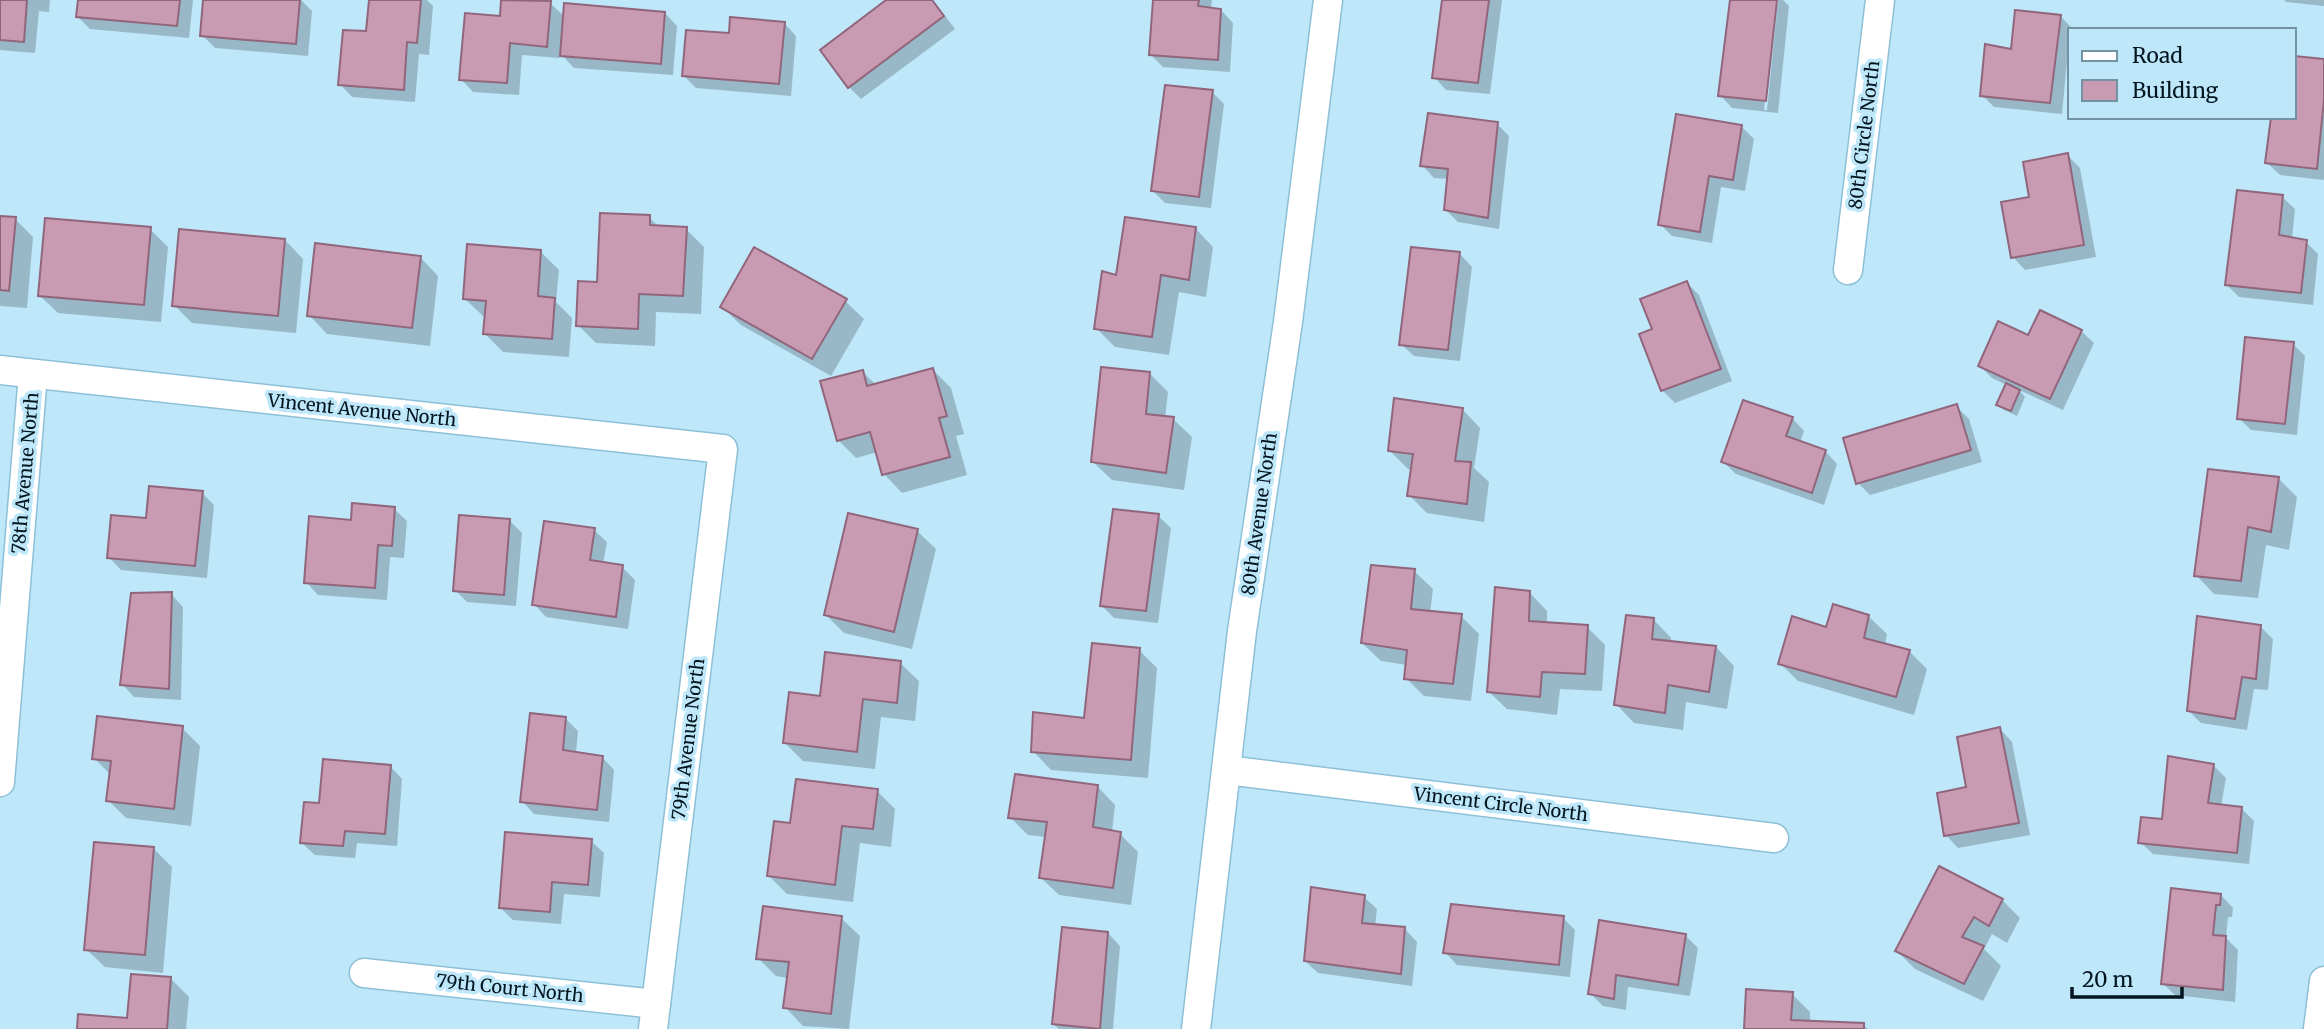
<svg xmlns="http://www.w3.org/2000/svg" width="2324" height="1029" viewBox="0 0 2324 1029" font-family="Merriweather,serif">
<rect width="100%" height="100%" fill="#bee7fa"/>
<g fill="#0003" fill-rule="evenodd">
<polygon points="0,0 50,0 49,12 39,11 35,53 0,50"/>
<polygon points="80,0 193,0 189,38 90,29 78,17"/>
<polygon points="205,0 301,0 312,11 308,56 215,48 202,35"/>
<polygon points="371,0 427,0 433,6 429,55 419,54 415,102 352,97 340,84 368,33"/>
<polygon points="503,0 550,3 565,17 665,13 677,26 673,75 574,68 560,53 559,58 522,55 519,95 473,92 461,79 501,18"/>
<polygon points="889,0 933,0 955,29 861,99 849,87"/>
<polygon points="1155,0 1212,0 1211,9 1221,10 1233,23 1230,72 1163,67 1150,54"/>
<polygon points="1443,0 1502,0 1490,94 1446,90 1434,77"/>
<path d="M 1732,0 L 1783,0 L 1789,6 L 1778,113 L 1732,108 L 1720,95 ZM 1775,1 L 1778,1 L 1767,110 L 1764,110 Z"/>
<polygon points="2284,0 2324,0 2324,6 2286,2"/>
<polygon points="2060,16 2073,29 2070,30 2062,114 1994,107 1982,95"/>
<polygon points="784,23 796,36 791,96 696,88 684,76"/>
<polygon points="2324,61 2324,180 2280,175 2267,163"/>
<polygon points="1212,92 1224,104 1211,208 1165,203 1153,191"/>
<polygon points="1497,124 1509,136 1499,229 1458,222 1446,210 1449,179 1434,178 1422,165"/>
<polygon points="1741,126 1754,139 1745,191 1721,187 1712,243 1672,236 1660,224"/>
<polygon points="2067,155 2080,168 2096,257 2025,270 2013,257 2031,198"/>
<polygon points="2282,197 2295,209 2292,239 2306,242 2318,254 2313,305 2239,297 2227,285"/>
<polygon points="0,217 15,219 33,237 27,308 0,306"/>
<polygon points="649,217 660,228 686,229 704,247 701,314 656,312 655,346 596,343 578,325 598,284"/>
<polygon points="1195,228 1213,247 1206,297 1179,292 1169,355 1115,347 1096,328 1118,277"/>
<polygon points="150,229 168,247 161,322 58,313 39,295"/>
<polygon points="285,240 303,259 296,333 192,323 174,305"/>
<polygon points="541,252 559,270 556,302 572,318 569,357 503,352 485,334 486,317 483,316 464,298"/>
<polygon points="1460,254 1472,267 1460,361 1414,356 1401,344"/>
<polygon points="420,257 438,276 430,346 327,334 309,315"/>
<polygon points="1687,283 1699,295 1732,381 1675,403 1662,390 1654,330"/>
<polygon points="845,301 864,319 831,376 741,325 722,307"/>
<polygon points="2081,331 2094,343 2063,410 2019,390 2025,397 2017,416 2004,410 1998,404 2007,385 1992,378 1980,366 2029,338"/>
<polygon points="2293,344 2305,356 2297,435 2251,430 2239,418"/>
<polygon points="933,370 951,388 964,434 956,436 967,475 902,493 884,474 878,452 856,458 838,440 862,371 876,385"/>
<polygon points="1150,374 1168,392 1165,418 1173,419 1192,437 1184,490 1112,480 1093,462"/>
<polygon points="1956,406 1969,419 1982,462 1870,495 1858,483"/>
<polygon points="1462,409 1480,428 1474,468 1489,482 1484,522 1427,513 1409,495 1413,470 1408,469 1390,451"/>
<polygon points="1792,418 1804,431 1800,443 1825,451 1837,464 1824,505 1736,474 1723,462"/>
<polygon points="2279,479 2297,497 2289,550 2266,545 2258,598 2214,594 2196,575"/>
<polygon points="202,493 214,505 207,578 121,570 109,557 148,520"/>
<polygon points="394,509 407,521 404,558 390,557 387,600 318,595 306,582 353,522"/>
<polygon points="1158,516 1171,528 1158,623 1114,618 1102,606"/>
<polygon points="509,520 522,533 516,606 467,602 455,590"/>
<polygon points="594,530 607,542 603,564 622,567 635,580 628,629 546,617 534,604"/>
<polygon points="917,531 936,549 912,649 844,633 826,615"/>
<polygon points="1414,571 1433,589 1430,613 1461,616 1479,634 1471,701 1424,696 1406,678 1407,665 1381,661 1362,643"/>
<polygon points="1529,592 1547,611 1547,624 1587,627 1605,645 1602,691 1560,689 1557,715 1507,709 1488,691"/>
<polygon points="171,594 183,607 181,700 134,697 122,684"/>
<polygon points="1868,616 1887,634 1885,645 1909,651 1927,669 1914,715 1798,681 1780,663 1827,629"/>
<polygon points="1653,619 1671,638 1671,643 1716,647 1734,666 1727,709 1686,702 1683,730 1634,723 1616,704"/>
<polygon points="2261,627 2273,639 2268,690 2254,689 2247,730 2201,723 2189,711"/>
<polygon points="1139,650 1157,668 1148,778 1051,770 1033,751 1085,720"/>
<polygon points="900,663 919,681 915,721 881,717 875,769 803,761 784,742 822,698"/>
<polygon points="566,719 578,731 576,753 602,757 614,770 609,822 534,814 522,801"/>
<polygon points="182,728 200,746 191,826 126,818 108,800 111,775 94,758"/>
<polygon points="2000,729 2012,742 2030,835 1958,848 1946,835"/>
<polygon points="2213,765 2226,778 2221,806 2241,808 2254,821 2249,864 2153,854 2140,842 2163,821"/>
<polygon points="390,766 402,779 397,846 357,843 355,858 315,855 302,843 320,805"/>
<polygon points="1097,786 1115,805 1112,832 1120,834 1138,852 1131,905 1059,895 1040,877 1046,837 1028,835 1010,817"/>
<polygon points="877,791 895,809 891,847 860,843 853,902 787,894 769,876 792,825"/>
<polygon points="591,841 604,853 600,897 564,894 561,924 513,920 501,908"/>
<polygon points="153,848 172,867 163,973 105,967 86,949"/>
<polygon points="2221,895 2233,908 2232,917 2228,917 2226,938 2238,950 2235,1002 2175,995 2162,983"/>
<polygon points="1364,897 1377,909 1375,926 1405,929 1417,942 1412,986 1318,973 1305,961"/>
<polygon points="2002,900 2020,918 2007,943 1992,934 1984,949 2001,966 1983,1001 1915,969 1897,951"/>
<polygon points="841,918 860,936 849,1029 803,1026 785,1007 788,978 776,976 758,958"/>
<polygon points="1563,918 1575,930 1570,977 1457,965 1445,952"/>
<polygon points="1600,922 1685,935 1698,948 1690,996 1628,987 1626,1010 1603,1006 1590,993"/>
<polygon points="1108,933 1120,946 1113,1029 1059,1029 1053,1024"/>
<polygon points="171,979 189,997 186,1029 78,1029 129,1020"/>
<polygon points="1792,994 1810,1012 1810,1022 1863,1025 1868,1029 1746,1029"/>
</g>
<g fill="#c99bb2" stroke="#91667c" stroke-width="2">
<polygon points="0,0 27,0 24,42 0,40"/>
<polygon points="78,0 180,0 177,26 76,17"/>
<polygon points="203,0 300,0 296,44 200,36"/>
<polygon points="369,0 421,0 417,43 407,42 404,90 338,85 343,30 366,31"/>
<polygon points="501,0 551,1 547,47 510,43 507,83 459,80 465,13 500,16"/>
<polygon points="886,0 932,0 944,16 848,88 820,50"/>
<polygon points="1153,0 1199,0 1198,6 1221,9 1218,60 1149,55"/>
<polygon points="1442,0 1489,0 1478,83 1432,78"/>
<polygon points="1730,0 1777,0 1766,101 1718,96"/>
<polygon points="564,3 665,12 661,64 560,56"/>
<polygon points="2015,10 2061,15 2050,103 1980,96 1985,44 2011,49"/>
<polygon points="730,17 785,22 779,84 682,76 686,30 729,33"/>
<polygon points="2294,56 2324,59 2324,100 2317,169 2265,163 2271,117 2294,117"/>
<polygon points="1165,85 1213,90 1199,197 1151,191"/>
<polygon points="1428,113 1498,122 1488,218 1444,210 1448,169 1420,166"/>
<polygon points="1676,114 1742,125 1733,180 1709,176 1700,232 1658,225"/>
<polygon points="2068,153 2084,245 2011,258 2001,202 2029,197 2023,162"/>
<polygon points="2237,190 2283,195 2279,235 2307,240 2301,293 2225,285"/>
<polygon points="600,213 650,215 650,225 687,227 683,296 639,294 638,329 576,326 578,281 597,282"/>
<polygon points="0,216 16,217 9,291 0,290"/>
<polygon points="1125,217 1196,227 1189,280 1161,275 1152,337 1094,329 1102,271 1116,275"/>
<polygon points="45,218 151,227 144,305 38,296"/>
<polygon points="179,229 285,239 278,316 172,306"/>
<polygon points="315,243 421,256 412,328 307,316"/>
<polygon points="467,244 541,250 538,296 555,298 552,339 483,334 486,301 463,299"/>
<polygon points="754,247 847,299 812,359 720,307"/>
<polygon points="1411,247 1460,252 1448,350 1399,345"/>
<polygon points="1687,281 1721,369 1661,391 1639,334 1652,329 1640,299"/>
<polygon points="2040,310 2082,330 2050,399 1978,366 1998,321 2028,335"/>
<polygon points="2245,337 2294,342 2285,424 2237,419"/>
<polygon points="1101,367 1150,372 1146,414 1174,417 1166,473 1091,462"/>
<polygon points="933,368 947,416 939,418 950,457 882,475 870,432 837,441 820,381 863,370 867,386"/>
<polygon points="2006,383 2020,390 2011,411 1996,405"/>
<polygon points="1394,398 1463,408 1455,461 1471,462 1467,504 1407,496 1413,454 1388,451"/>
<polygon points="1743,400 1793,417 1786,436 1826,450 1812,493 1721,462"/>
<polygon points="1957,404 1971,450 1856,484 1843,438"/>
<polygon points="2208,469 2279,477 2271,532 2248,527 2241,581 2194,576"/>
<polygon points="149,486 203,491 195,566 107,558 111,515 146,518"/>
<polygon points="352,503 395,507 392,546 378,545 375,588 304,583 309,516 351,520"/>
<polygon points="1113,509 1159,514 1146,611 1100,606"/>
<polygon points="848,513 918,529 894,632 824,615"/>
<polygon points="459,515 510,519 504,595 453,591"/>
<polygon points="544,521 595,528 590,560 623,565 616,617 532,605"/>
<polygon points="1371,565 1415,569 1411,609 1462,614 1453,684 1404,679 1407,650 1361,643"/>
<polygon points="1495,587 1530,591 1529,621 1588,625 1585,674 1542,672 1540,697 1487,692"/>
<polygon points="172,592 169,689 120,685 131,593"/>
<polygon points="1833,604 1869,615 1864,638 1910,650 1896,697 1778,664 1792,616 1826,627"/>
<polygon points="1626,615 1654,618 1652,639 1716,646 1709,692 1668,685 1665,713 1614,705"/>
<polygon points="2197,616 2261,625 2256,679 2242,677 2235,719 2187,711"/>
<polygon points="1092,643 1140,648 1131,760 1031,752 1033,712 1084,718"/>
<polygon points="825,652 901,661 897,703 863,699 857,752 783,743 789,692 820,696"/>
<polygon points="530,713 566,717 563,750 603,756 597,810 520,802"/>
<polygon points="97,716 183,726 174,809 106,801 111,761 92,759"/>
<polygon points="2000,727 2019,823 1944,836 1937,793 1966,787 1957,737"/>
<polygon points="2168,756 2214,764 2208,803 2242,807 2237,853 2138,843 2141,817 2162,819"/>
<polygon points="323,759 391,765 385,834 345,831 343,846 300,843 304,802 319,803"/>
<polygon points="1015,774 1098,785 1093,827 1121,832 1113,888 1039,878 1047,822 1008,818"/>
<polygon points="796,779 878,789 873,829 842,826 835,885 767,876 774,821 790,823"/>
<polygon points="505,832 592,839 588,885 552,882 550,912 499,908"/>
<polygon points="94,842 154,847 145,955 84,950"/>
<polygon points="1939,866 2003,899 1989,926 1974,917 1962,937 1984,946 1964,984 1895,951"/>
<polygon points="1311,887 1365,895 1362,923 1405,927 1401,974 1304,961"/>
<polygon points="2171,888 2221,894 2220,905 2216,905 2213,935 2226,936 2223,990 2161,984"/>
<polygon points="1451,904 1564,916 1559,965 1443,953"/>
<polygon points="763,906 842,916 831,1014 783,1008 789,962 756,959"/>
<polygon points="1599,920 1686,934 1678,985 1616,975 1614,999 1588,994"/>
<polygon points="1062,927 1108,932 1100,1029 1052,1024"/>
<polygon points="131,974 171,977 167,1029 77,1029 78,1014 127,1018"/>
<polygon points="1746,989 1793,992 1791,1020 1864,1023 1864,1029 1744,1029"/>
</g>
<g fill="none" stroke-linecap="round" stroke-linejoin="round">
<g stroke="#8dc0d7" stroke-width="31">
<g id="street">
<polyline points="1848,270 1880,0"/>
<polyline points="0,370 723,449 653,1029"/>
<polyline points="1227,770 1774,838"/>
<polyline points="0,782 33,374"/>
<polyline points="364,973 656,1004"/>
<polyline points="1196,1029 1242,631 1288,322 1328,0"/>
<polyline points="2318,1029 2324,981"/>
</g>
</g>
<use href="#street" stroke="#fff" stroke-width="28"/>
</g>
<g text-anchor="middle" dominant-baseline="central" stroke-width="7" stroke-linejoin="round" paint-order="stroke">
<g font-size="18" fill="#03151e" stroke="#bee7fa">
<text transform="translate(1864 135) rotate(-83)">80th Circle North</text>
<text transform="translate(362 410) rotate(6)">Vincent Avenue North</text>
<text transform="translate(25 473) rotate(-85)">78th Avenue North</text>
<text transform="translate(1259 514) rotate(-82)">80th Avenue North</text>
<text transform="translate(688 739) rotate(-83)">79th Avenue North</text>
<text transform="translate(1501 804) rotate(7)">Vincent Circle North</text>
<text transform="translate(510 988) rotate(6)">79th Court North</text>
</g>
</g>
<rect x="2068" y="28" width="228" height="91" fill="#bee7fa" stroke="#7393a2" stroke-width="2"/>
<rect x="2082" y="51" width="35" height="10" fill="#ffffff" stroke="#7393a2" stroke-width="2"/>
<text x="2132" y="63" font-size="21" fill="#03151e">Road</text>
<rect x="2082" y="80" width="35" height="21" fill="#c99bb2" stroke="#7393a2" stroke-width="2"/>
<text x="2132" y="98" font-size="21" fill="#03151e">Building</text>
<path d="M2072 987v10h110v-10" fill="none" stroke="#03151e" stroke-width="3.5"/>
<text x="2082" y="987" font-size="21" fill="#03151e" stroke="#bee7fa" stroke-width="5" paint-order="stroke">20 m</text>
</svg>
